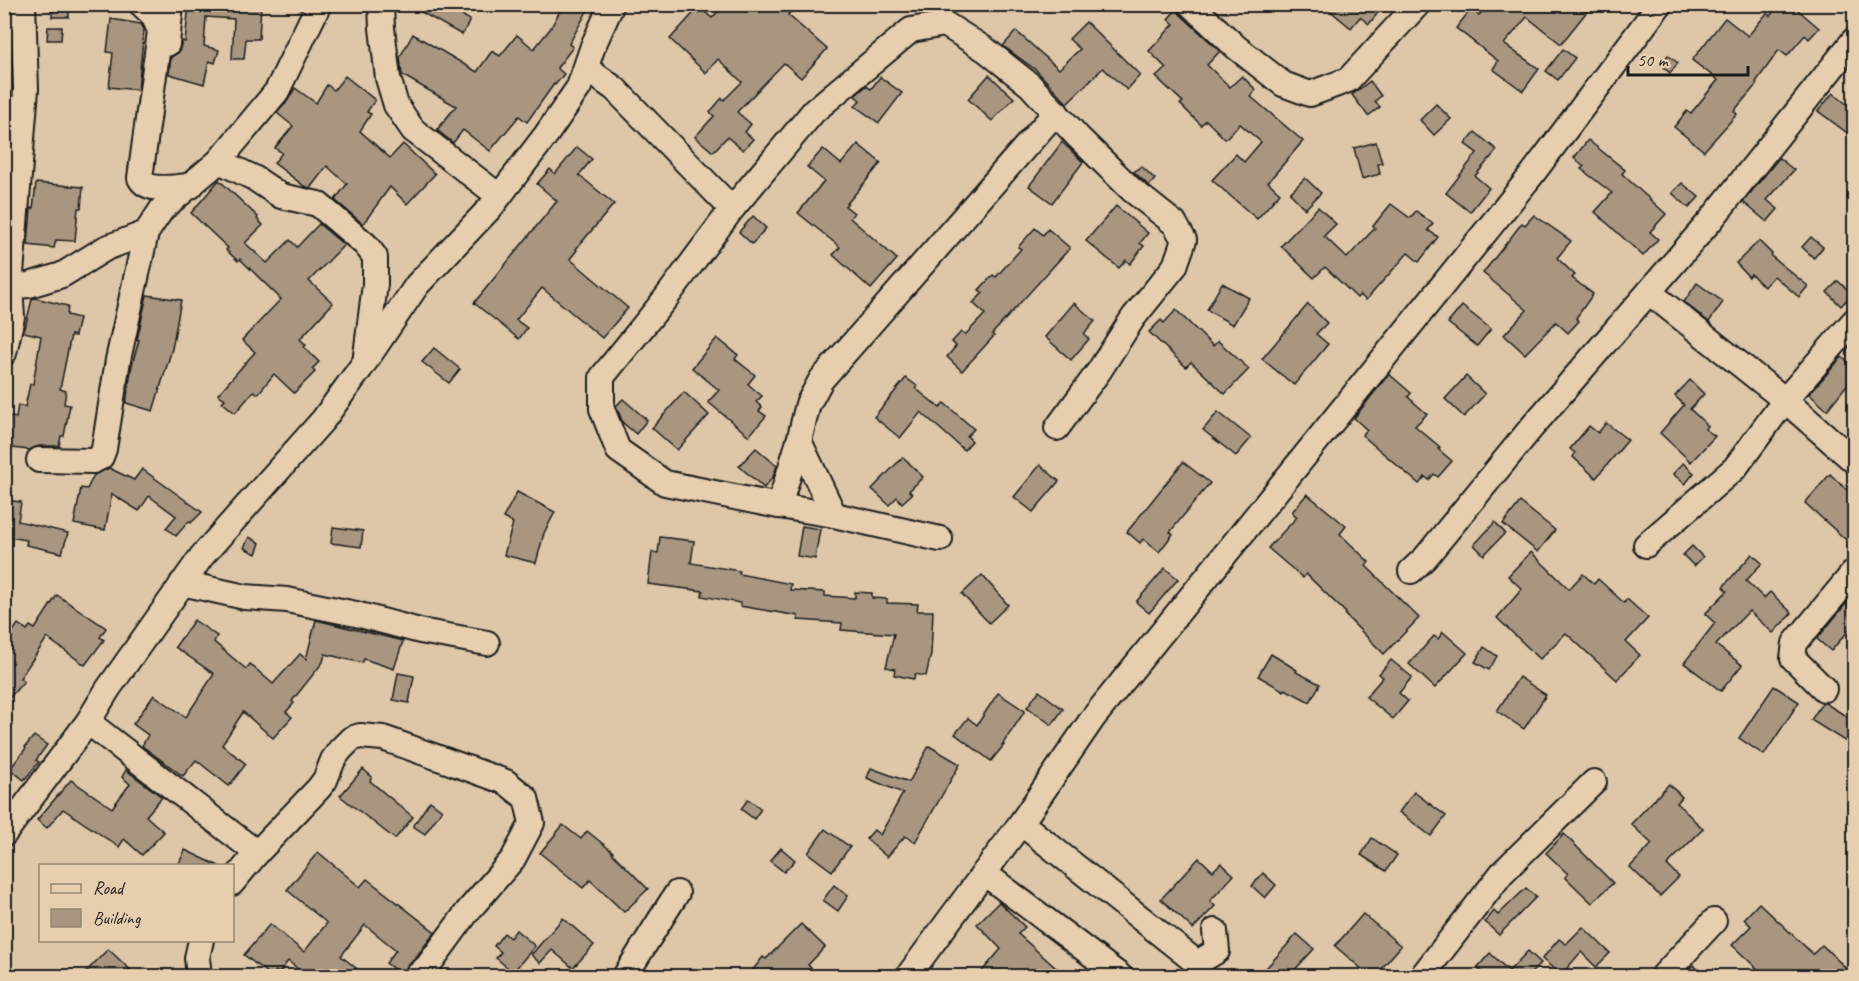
<svg xmlns="http://www.w3.org/2000/svg" width="1859" height="981" viewBox="0 0 1859 981" font-family="Caveat,sans-serif">
<rect width="100%" height="100%" fill="#dec7a8"/>
<filter id="ink" filterUnits="userSpaceOnUse"><feTurbulence type="fractalNoise" baseFrequency=".0167" numOctaves="2"/><feDisplacementMap in="SourceGraphic" scale="12" xChannelSelector="R" yChannelSelector="G"/><feConvolveMatrix kernelMatrix="1 2 1 2 8 2 1 2 1" color-interpolation-filters="sRGB"/></filter>
<g filter="url(#ink)">
<g fill="#a89681" stroke="#1c1c1c" stroke-width="1.5">
<rect x="52" y="4" width="17" height="13"/>
<polygon points="189,4 261,4 259,39 246,39 244,59 232,59 234,19 206,17 204,46 219,50 215,63 209,61 204,84 169,74 171,57 179,52 182,41 185,42"/>
<polygon points="407,4 443,4 470,20 462,35"/>
<polygon points="564,4 591,4 569,44 573,47 557,68 564,74 555,85 554,84 527,122 519,116 490,151 463,130 453,143 437,130 456,106 402,75 400,57 413,34 477,72 492,51 500,56 517,35 534,49 550,29"/>
<polygon points="725,4 797,4 788,15 827,49 801,78 784,63 737,112 751,124 745,132 753,139 743,150 727,137 713,152 695,137 714,116 710,112 722,98 724,100 742,82 718,59 706,73 670,39 699,7 712,18"/>
<polygon points="1322,4 1385,4 1369,24 1360,17 1351,28"/>
<polygon points="1488,4 1593,4 1561,44 1527,17 1504,44 1539,69 1523,91 1493,69 1498,61 1456,28 1471,9 1479,15"/>
<polygon points="1780,4 1803,4 1798,10 1819,28 1809,39 1805,35 1787,56 1779,50 1756,82 1757,84 1734,111 1737,114 1704,151 1674,127 1687,111 1691,113 1718,80 1692,60 1725,18 1748,36 1767,13 1770,16"/>
<polygon points="1177,9 1180,14 1220,51 1207,65 1230,87 1242,76 1256,90 1250,96 1303,141 1268,182 1280,193 1257,219 1212,180 1236,154 1244,162 1261,142 1240,124 1225,139 1206,120 1201,125 1180,104 1183,102 1156,77 1166,68 1149,51 1174,24 1168,19"/>
<polygon points="111,19 141,24 144,29 138,90 109,87 113,53 107,52"/>
<polygon points="1086,22 1140,75 1127,90 1103,68 1067,103 1036,70 1003,46 1016,31 1059,69 1080,49 1069,39"/>
<polygon points="48,27 62,27 61,40 47,40"/>
<polygon points="1563,49 1575,58 1558,80 1546,71"/>
<polygon points="1668,55 1678,63 1670,73 1660,65"/>
<polygon points="989,75 1014,98 992,121 968,99"/>
<polygon points="345,76 375,100 367,112 371,114 360,131 390,158 403,144 435,174 407,204 390,187 363,224 335,200 347,184 327,166 310,188 304,186 274,163 282,153 275,148 293,126 277,113 288,100 295,88 316,103 327,85 334,90"/>
<polygon points="880,77 902,93 879,123 855,106 860,100 855,96 866,86 871,89"/>
<polygon points="1370,81 1381,96 1375,101 1380,107 1368,116 1352,95"/>
<polygon points="1833,93 1854,110 1854,138 1818,111"/>
<polygon points="1436,104 1451,119 1434,135 1420,120"/>
<polygon points="1475,132 1497,150 1475,176 1489,188 1470,212 1446,193 1477,153 1465,144"/>
<polygon points="1588,140 1625,170 1622,174 1666,214 1650,232 1658,239 1643,256 1595,212 1612,193 1581,169 1584,166 1574,158"/>
<polygon points="1062,142 1083,162 1052,203 1029,186"/>
<polygon points="1376,142 1382,163 1378,164 1380,174 1362,179 1354,148"/>
<polygon points="858,144 881,163 845,206 854,213 850,218 897,259 871,289 833,255 840,247 798,213 824,181 807,167 823,149 841,164"/>
<polygon points="577,147 592,159 579,175 614,204 576,249 577,250 570,259 628,308 602,338 542,288 516,320 527,328 519,339 474,303 557,201 537,184 550,169 555,174"/>
<polygon points="1779,158 1794,170 1767,200 1778,209 1767,222 1743,202"/>
<polygon points="1141,166 1155,179 1149,186 1134,172"/>
<polygon points="1305,178 1321,193 1305,209 1290,193"/>
<polygon points="219,180 258,217 257,219 263,225 245,243 267,263 290,240 297,247 319,224 344,245 309,281 333,303 300,339 306,345 304,347 319,362 312,369 315,372 294,393 274,374 258,394 254,391 235,413 222,402 225,399 218,394 255,352 242,340 281,299 240,259 238,261 226,250 228,248 191,213"/>
<polygon points="36,183 83,187 81,208 78,208 75,241 56,240 54,248 28,245 31,208 33,209"/>
<polygon points="1682,183 1699,197 1689,208 1672,193"/>
<polygon points="1391,204 1410,218 1416,211 1433,224 1428,230 1438,237 1419,262 1408,253 1366,300 1360,295 1357,298 1325,267 1314,278 1281,246 1318,207 1336,224 1324,236 1347,258 1375,228 1373,226"/>
<polygon points="1116,206 1148,233 1140,243 1144,246 1130,264 1126,260 1119,268 1086,241"/>
<polygon points="1534,215 1571,241 1557,258 1575,275 1572,278 1593,294 1576,318 1579,321 1568,333 1556,322 1525,354 1504,335 1527,310 1483,273 1522,223 1525,225"/>
<polygon points="753,216 766,228 752,244 739,232"/>
<polygon points="1035,228 1043,235 1048,229 1070,248 992,334 994,336 962,371 947,357 956,346 952,342 961,332 965,335 985,314 973,303 983,293 979,290 993,275 996,277 1021,249 1018,247"/>
<polygon points="1811,237 1823,247 1814,258 1802,247"/>
<polygon points="1759,241 1772,254 1771,256 1808,286 1799,297 1774,276 1764,287 1751,274 1749,277 1736,263"/>
<polygon points="1838,281 1852,294 1841,306 1827,292"/>
<polygon points="1222,283 1249,298 1233,325 1207,310"/>
<polygon points="1697,283 1723,302 1709,322 1684,302"/>
<polygon points="147,295 181,300 172,349 153,411 126,403 132,365 139,340 137,340"/>
<polygon points="35,298 68,306 67,315 79,318 75,336 71,335 60,389 66,391 64,404 70,405 64,436 61,436 59,446 39,446 29,450 4,447 4,416 16,418 18,405 25,407 30,384 33,384 41,336 24,332 32,299"/>
<polygon points="1074,303 1095,321 1084,334 1089,339 1071,360 1045,337"/>
<polygon points="1308,304 1327,323 1316,334 1328,344 1294,385 1262,359"/>
<polygon points="1462,306 1491,329 1477,346 1448,323"/>
<polygon points="1176,310 1213,346 1218,341 1249,369 1225,394 1191,362 1186,367 1149,332 1161,320 1164,323"/>
<polygon points="717,338 738,355 735,359 755,375 748,384 762,396 756,402 762,407 759,411 766,416 749,436 708,402 719,390 692,368"/>
<polygon points="434,348 460,369 449,383 422,362"/>
<polygon points="1842,357 1854,368 1854,376 1827,410 1809,394"/>
<polygon points="1389,374 1411,393 1408,397 1427,414 1415,426 1440,447 1438,449 1452,461 1438,477 1434,474 1429,480 1425,477 1419,484 1362,435 1367,430 1354,418"/>
<polygon points="1466,376 1485,394 1464,417 1445,399"/>
<polygon points="906,378 917,386 915,388 940,408 944,403 974,429 967,436 972,441 964,450 921,412 900,438 874,417"/>
<polygon points="1690,380 1704,394 1690,409 1708,426 1705,429 1715,436 1691,462 1660,433 1684,405 1675,396"/>
<polygon points="684,392 709,415 677,450 652,428"/>
<polygon points="623,399 647,420 636,434 623,423 616,406"/>
<polygon points="1218,412 1251,438 1236,456 1203,430"/>
<polygon points="1606,423 1628,440 1596,478 1573,457 1575,453 1570,449 1589,426 1598,433"/>
<polygon points="756,448 777,466 773,477 764,488 739,466"/>
<polygon points="903,457 923,477 909,491 912,494 902,503 897,497 889,505 872,489"/>
<polygon points="1183,462 1210,483 1170,532 1173,534 1159,552 1143,539 1140,543 1127,532"/>
<polygon points="1683,463 1694,473 1685,484 1673,474"/>
<polygon points="1040,465 1059,481 1033,512 1014,497"/>
<polygon points="109,468 134,480 142,469 202,512 191,523 189,521 176,536 166,528 176,516 149,496 139,511 112,494 105,530 74,524 81,488 87,489 94,475"/>
<polygon points="1830,474 1854,497 1854,547 1805,503"/>
<polygon points="517,492 555,512 544,533 536,563 504,555 513,523 503,518"/>
<polygon points="1307,494 1346,526 1340,534 1369,562 1366,566 1419,618 1384,654 1345,615 1346,613 1306,574 1303,578 1268,548 1297,517 1292,512"/>
<polygon points="4,500 21,502 18,521 68,533 62,553 26,545 27,540 4,536"/>
<polygon points="1520,502 1555,530 1538,552 1503,524"/>
<polygon points="1495,522 1505,533 1484,555 1474,545"/>
<polygon points="802,526 820,529 815,559 797,556"/>
<polygon points="333,527 363,531 361,547 331,543"/>
<polygon points="249,537 260,543 256,554 244,548"/>
<polygon points="660,537 694,541 691,563 740,571 739,574 791,584 790,590 825,592 825,596 855,598 855,592 872,593 872,598 887,599 887,603 918,604 917,611 933,611 931,654 926,676 915,674 914,679 894,675 895,669 886,667 894,634 841,630 842,623 798,620 798,616 740,606 740,603 702,596 703,591 648,584 652,552 658,553"/>
<polygon points="1692,546 1703,557 1694,566 1683,555"/>
<polygon points="1531,552 1569,589 1583,574 1594,584 1598,579 1624,603 1627,599 1648,618 1626,642 1640,655 1617,680 1566,633 1540,659 1497,618 1522,589 1508,576"/>
<polygon points="1752,554 1762,563 1746,581 1764,598 1770,592 1792,613 1773,633 1749,611 1716,645 1742,665 1721,691 1684,663 1715,623 1705,614 1727,591 1723,587"/>
<polygon points="1165,568 1178,579 1149,613 1136,602"/>
<polygon points="982,575 1008,605 989,623 962,594"/>
<polygon points="57,595 106,628 100,637 104,640 85,665 47,638 20,678 24,681 4,704 4,645 18,624 27,630 30,626 35,629"/>
<polygon points="1849,600 1854,604 1854,624 1831,651 1817,639"/>
<polygon points="194,620 217,636 214,642 246,669 250,664 273,684 300,654 306,659 316,620 403,641 394,669 364,659 362,663 325,654 323,662 292,701 294,703 286,712 292,717 273,738 243,712 222,745 246,764 229,786 196,760 183,776 142,746 148,735 133,724 154,695 186,717 214,674 175,647"/>
<polygon points="1443,632 1467,653 1435,688 1409,664 1434,636 1438,639"/>
<polygon points="1484,647 1497,656 1489,670 1475,662"/>
<polygon points="1271,654 1297,670 1296,672 1320,684 1310,702 1285,689 1284,691 1258,676"/>
<polygon points="1391,660 1412,677 1399,693 1408,701 1393,719 1366,697 1383,677 1379,674"/>
<polygon points="398,673 414,676 409,703 393,700"/>
<polygon points="1519,677 1546,695 1524,729 1497,711"/>
<polygon points="1774,686 1799,702 1764,755 1739,738"/>
<polygon points="1039,691 1063,709 1052,725 1027,707"/>
<polygon points="998,693 1025,711 1002,745 1004,745 991,761 955,734 968,718 977,725"/>
<polygon points="1822,703 1825,703 1854,721 1854,747 1811,720"/>
<polygon points="34,736 47,745 36,760 39,762 24,780 10,769 26,748 25,747"/>
<polygon points="929,746 960,764 915,842 905,836 887,857 866,839 874,830 880,835 903,793 867,778 871,768 909,782"/>
<polygon points="363,769 372,777 370,781 413,817 395,839 340,796"/>
<polygon points="126,770 162,797 146,816 164,832 142,855 124,839 119,847 63,809 47,828 37,820 71,780 112,808 130,784 122,777"/>
<polygon points="1669,784 1682,797 1677,803 1703,829 1667,865 1679,877 1660,896 1630,867 1652,844 1631,824"/>
<polygon points="1414,792 1446,816 1431,836 1399,812"/>
<polygon points="748,799 761,809 754,819 741,809"/>
<polygon points="430,801 442,810 425,834 413,826"/>
<polygon points="563,825 581,839 587,831 613,852 612,853 648,889 624,912 590,880 583,888 540,853"/>
<polygon points="825,829 850,847 832,871 808,853"/>
<polygon points="1564,834 1613,883 1592,903 1565,877 1568,874 1546,853"/>
<polygon points="1372,838 1397,855 1386,871 1361,855"/>
<polygon points="781,848 795,860 784,872 770,861"/>
<polygon points="185,850 219,866 178,866"/>
<polygon points="318,852 360,887 367,879 435,932 416,957 407,966 403,976 386,963 396,950 365,925 341,956 366,976 338,976 328,968 320,976 307,976 288,961 279,973 276,971 271,976 244,955 270,924 304,952 327,923 287,890"/>
<polygon points="1199,858 1213,871 1221,863 1234,875 1210,901 1215,906 1193,929 1161,899"/>
<polygon points="1263,873 1276,885 1265,898 1252,886"/>
<polygon points="834,885 848,896 838,911 823,900"/>
<polygon points="1526,888 1536,897 1499,935 1485,922 1494,911 1498,915"/>
<polygon points="999,902 1025,927 1018,934 1065,976 978,976 1001,949 977,924"/>
<polygon points="1759,903 1813,954 1822,945 1854,976 1765,976 1732,945 1751,926 1744,919"/>
<polygon points="1363,914 1401,946 1375,976 1370,976 1335,946"/>
<polygon points="563,918 594,945 573,968 552,950 540,963 531,955"/>
<polygon points="801,924 825,947 808,965 813,970 807,976 748,976 763,957 766,959"/>
<polygon points="1583,927 1610,953 1596,967 1581,952 1561,975 1542,959 1559,939 1566,944"/>
<polygon points="516,930 535,946 513,972 496,958 501,952 494,946 504,933 510,938"/>
<polygon points="1297,934 1314,949 1289,976 1259,976"/>
<polygon points="108,949 137,976 82,976"/>
<polygon points="1528,951 1541,963 1528,976 1486,976 1477,968 1490,953 1509,971"/>
<polygon points="1693,965 1706,976 1682,976"/>
</g>
<g fill="none" stroke-linecap="round" stroke-linejoin="round">
<g stroke="#1c1c1c" stroke-width="28">
<g id="minor">
<path d="M 141,4 L 153,15 L 160,31 L 140,178 C 148,194 176,186 191,186"/>
<polyline points="381,4 382,28 388,78 396,105 413,130 499,196"/>
<polyline points="1190,4 1236,47 1283,84 1310,94 1348,80 1418,4"/>
<polyline points="167,44 171,4"/>
<polyline points="587,69 615,89 732,209"/>
<polyline points="219,161 254,178 281,196 318,204 366,245 375,257 375,284 366,355"/>
<polyline points="4,287 29,285 62,275 106,248 146,233 162,209 219,161 277,91 319,4"/>
<polyline points="1649,292 1785,400 1854,461"/>
<polyline points="4,353 12,317 10,286 26,89 23,4"/>
<polyline points="799,441 834,515"/>
<polyline points="39,460 93,461 101,457 104,449 118,360 146,233"/>
<polyline points="779,506 799,441 808,404 821,380 1056,112"/>
<polyline points="940,539 834,515 779,506 665,483 618,450 602,409 602,377 666,298 732,209 814,111 911,30 945,24 986,50 1030,85 1078,137 1132,190 1175,224 1184,240 1175,266 1133,318 1099,371 1057,428"/>
<polyline points="1646,545 1735,468 1785,400 1854,321"/>
<polyline points="1411,571 1425,558 1532,427 1711,220 1854,40"/>
<polyline points="182,583 245,597 287,600 356,614 420,631 487,643"/>
<polyline points="1824,689 1793,658 1795,643 1854,572"/>
<polyline points="88,722 257,853"/>
<polyline points="1021,823 1197,963 1217,951 1215,931"/>
<polyline points="4,834 88,722 108,689 202,556 323,420 360,369 417,285 491,207 546,135 579,87 593,46 612,4"/>
<polyline points="984,873 1120,976"/>
<polyline points="232,883 257,853 319,788 325,780 333,760 340,750 351,739 360,736 383,738 506,782 526,798 532,823 513,859 468,911 427,967 417,976"/>
<polyline points="199,976 197,958 201,940"/>
<polyline points="625,976 677,893"/>
<polyline points="908,976 1021,823 1093,718 1530,177 1660,4"/>
<polyline points="1422,976 1502,873 1594,782"/>
<polyline points="1663,976 1714,921"/>
</g>
</g>
<use href="#minor" stroke="#e6ceae" stroke-width="24"/>
</g>
</g>
<rect width="1859" height="981" fill="none" stroke="#e6ceae" stroke-width="24"/>
<rect x="12" y="12" width="1835" height="957" fill="none" stroke="#1c1c1c" stroke-width="2" filter="url(#ink)"/>
<rect x="39" y="864" width="195" height="78" fill="#e6ceae" stroke="#958774" stroke-width="1.5"/>
<rect x="51" y="884" width="30" height="9" fill="#e6ceae" stroke="#958774" stroke-width="1.5"/>
<text x="93" y="894" font-size="18" fill="#1c1c1c">Road</text>
<rect x="51" y="909" width="30" height="18" fill="#a89681" stroke="#958774" stroke-width="1.5"/>
<text x="93" y="924" font-size="18" fill="#1c1c1c">Building</text>
<path d="M1628 66v9h120v-9" fill="none" stroke="#1c1c1c" stroke-width="3"/>
<text x="1637" y="66" font-size="18" fill="#1c1c1c" stroke="#e6ceae" stroke-width="4.5" paint-order="stroke">50 m</text>
</svg>
